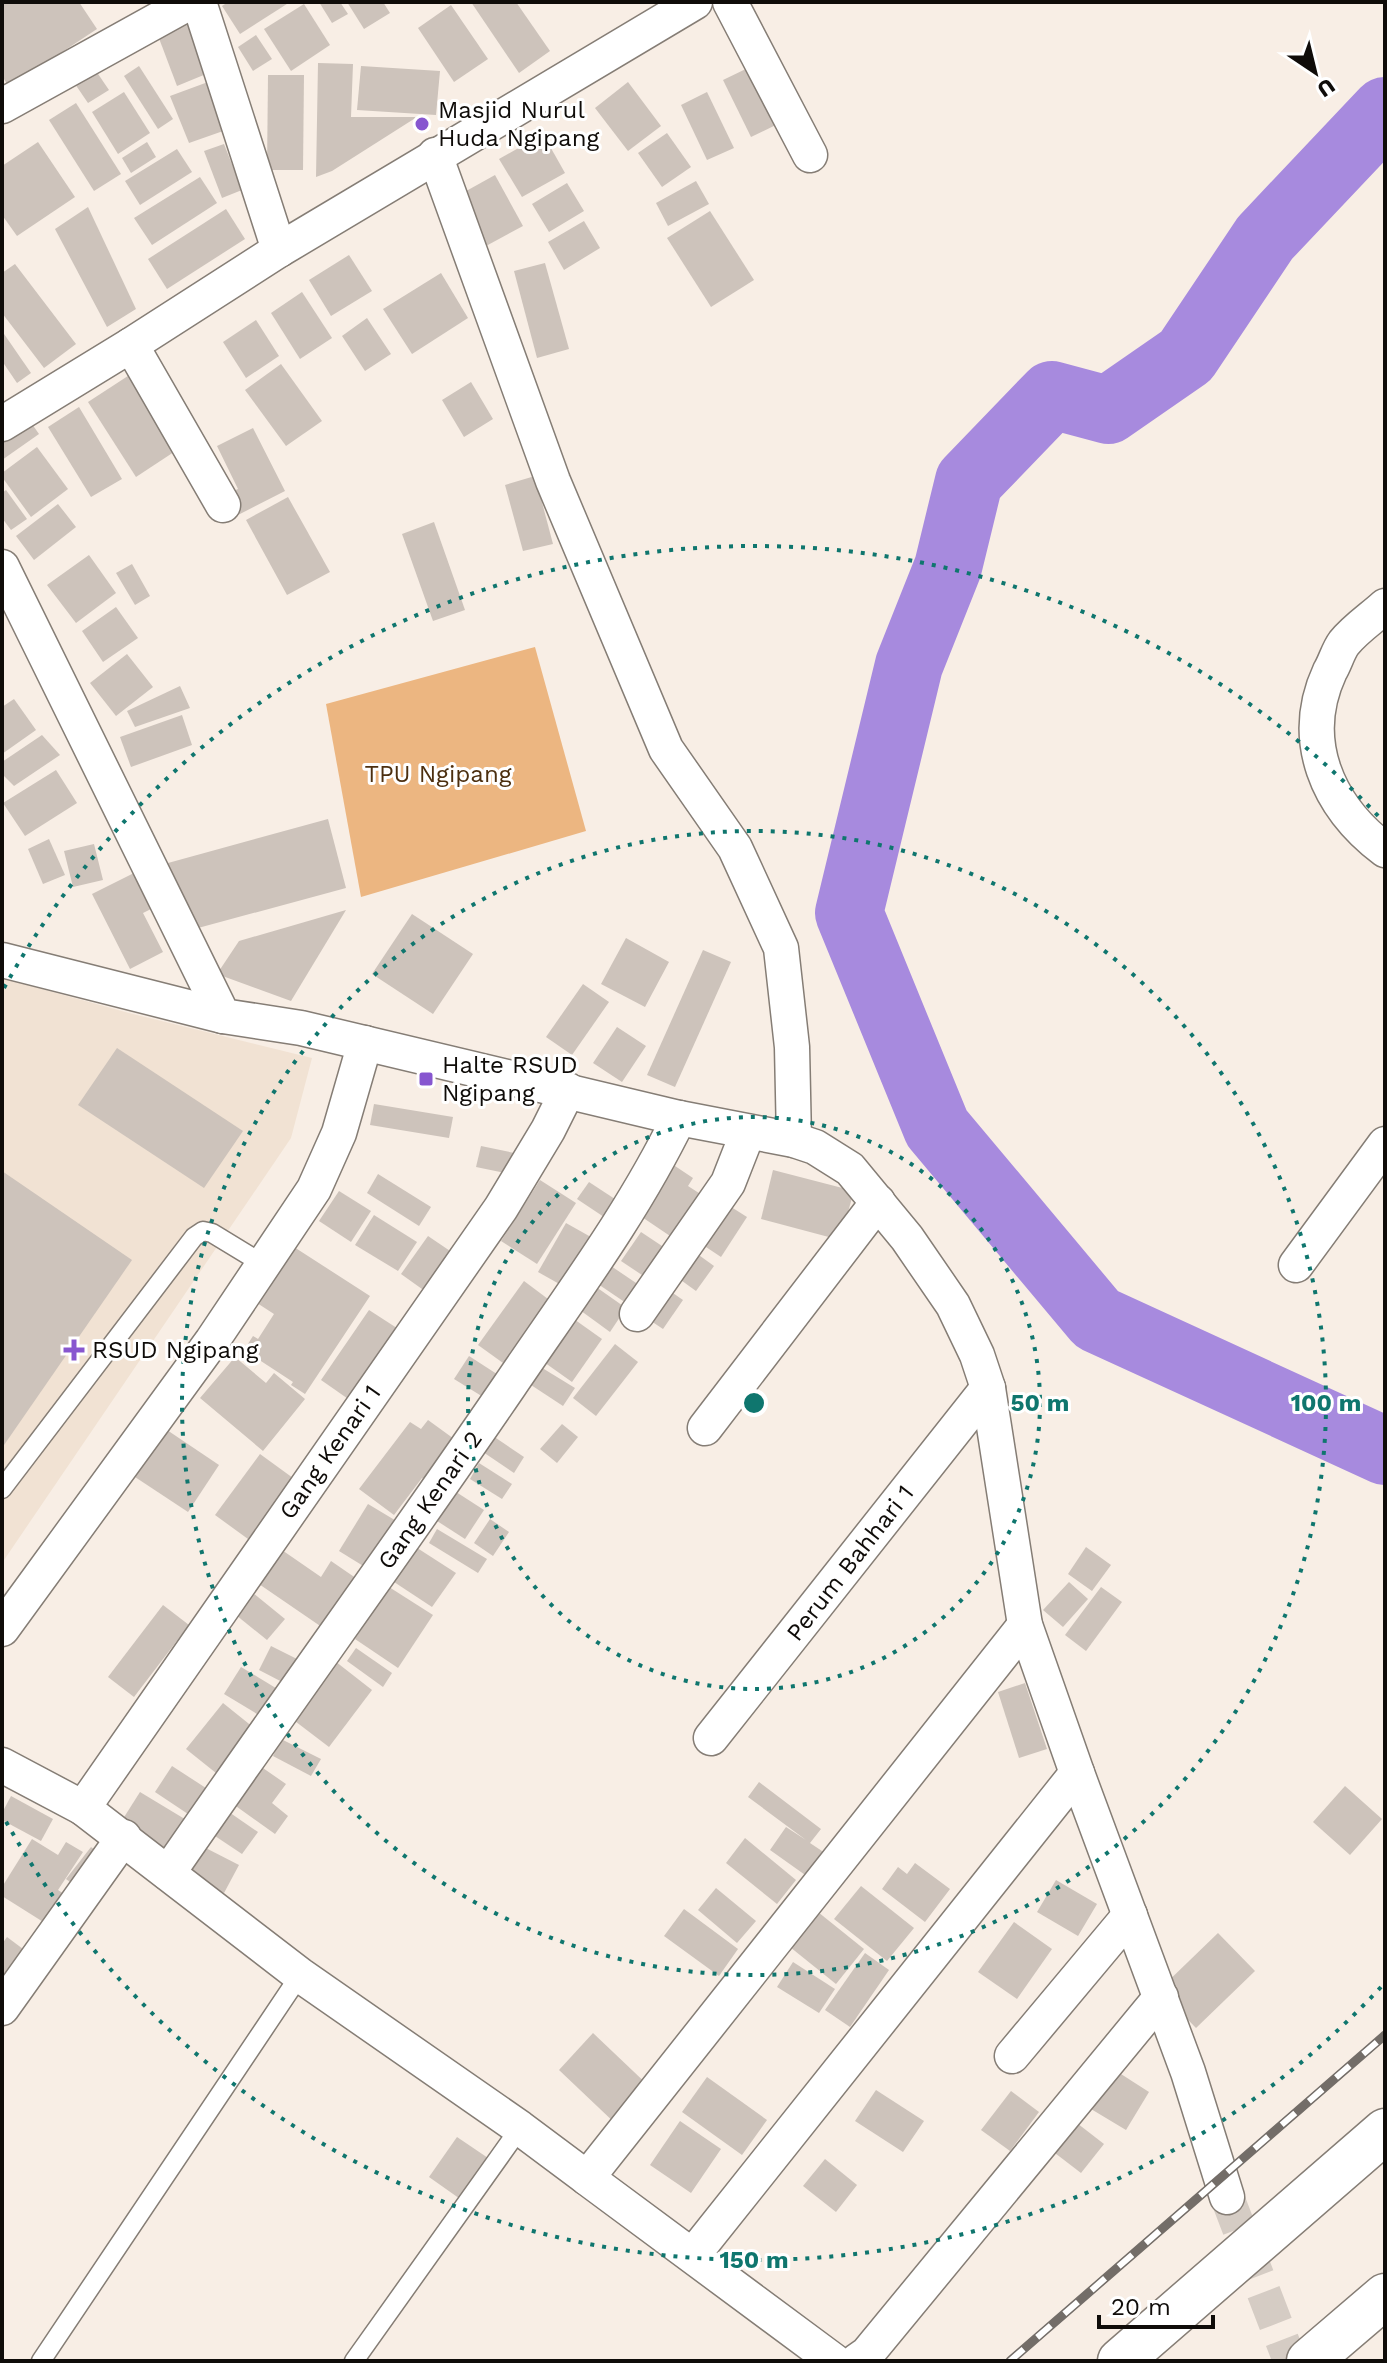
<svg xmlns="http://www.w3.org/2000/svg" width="1387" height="2363" viewBox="0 0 1387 2363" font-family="'Work Sans',sans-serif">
<rect width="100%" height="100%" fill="#f8eee5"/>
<polygon fill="#f1e2d3" points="2,978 129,1013 312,1058 291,1138 2,1563"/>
<polygon fill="#ecb681" points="535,647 586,831 361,897 326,704"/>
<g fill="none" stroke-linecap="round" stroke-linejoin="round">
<polyline stroke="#a78ade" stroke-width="68" points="1385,111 1265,238 1186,356 1108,410 1052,395 969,481 948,567 909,665 849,913 937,1128 1097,1319 1385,1451"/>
</g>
<g fill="#cdc3bb">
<polygon points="2,2 79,2 97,29 9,87 2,76"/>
<polygon points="228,2 290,2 240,34 222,6"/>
<polygon points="319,2 340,2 348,14 332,23"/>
<polygon points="347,2 383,2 390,13 364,29"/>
<polygon points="471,2 516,2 550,51 519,73"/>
<polygon points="304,4 330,45 291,71 264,29"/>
<polygon points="451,5 488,59 454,82 418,28"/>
<polygon points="191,19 211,72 177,86 157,33"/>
<polygon points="256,35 272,59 253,71 238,47"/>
<polygon points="318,63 353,64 351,117 417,117 332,171 316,177"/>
<polygon points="139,66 173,119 158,129 124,76"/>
<polygon points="361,66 440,71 436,115 357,110"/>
<polygon points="752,66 780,123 751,137 723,80"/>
<polygon points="96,71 109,90 88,103 75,84"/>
<polygon points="268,75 304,75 303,170 267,170"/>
<polygon points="208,82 226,130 189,143 170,96"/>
<polygon points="628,82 661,126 628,151 595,108"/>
<polygon points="124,92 150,133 118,154 92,112"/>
<polygon points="707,92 734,148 707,160 681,105"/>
<polygon points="76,103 121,174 94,191 49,120"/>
<polygon points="667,133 691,167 662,187 638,153"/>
<polygon points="543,134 565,173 522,197 499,159"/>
<polygon points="38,142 75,197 17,236 2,215 2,166"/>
<polygon points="147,142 156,157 131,173 122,158"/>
<polygon points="224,144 242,190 222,198 204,151"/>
<polygon points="177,149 192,172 140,205 125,181"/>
<polygon points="495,175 523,226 486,246 459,195"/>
<polygon points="200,177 217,203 152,245 134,218"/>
<polygon points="696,181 709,204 668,226 656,203"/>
<polygon points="567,183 584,211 549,232 532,204"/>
<polygon points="88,207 136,309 107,327 55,229"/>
<polygon points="226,209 245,239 167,289 148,259"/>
<polygon points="710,211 754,280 711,307 667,238"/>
<polygon points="584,221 600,248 564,270 548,242"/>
<polygon points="349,255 372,291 331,316 309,280"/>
<polygon points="545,263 569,349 537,358 514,271"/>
<polygon points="15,264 76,344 44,368 2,313 2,273"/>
<polygon points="441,273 468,318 412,354 383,309"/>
<polygon points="302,292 332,338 300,359 271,313"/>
<polygon points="367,318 391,354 365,371 342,336"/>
<polygon points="256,320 279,356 246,378 223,342"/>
<polygon points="2,331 31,373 17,383 2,361"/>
<polygon points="281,364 322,421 286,446 245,390"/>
<polygon points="131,374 180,448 136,477 88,402"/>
<polygon points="471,382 493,419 464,437 442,400"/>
<polygon points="79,407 122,479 91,497 48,427"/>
<polygon points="27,417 39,434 2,460 2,435"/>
<polygon points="253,428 285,491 238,515 227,494 238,489 217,446"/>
<polygon points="37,447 68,489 31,517 2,477 2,473"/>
<polygon points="535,476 553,544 523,551 505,485"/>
<polygon points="6,490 27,519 11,530 2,518 2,493"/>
<polygon points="288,497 330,572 287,595 246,520"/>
<polygon points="58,504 76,527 34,560 16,536"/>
<polygon points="434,522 465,610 433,621 402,534"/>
<polygon points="89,555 116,593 76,623 47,585"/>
<polygon points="132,564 150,596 135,605 116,573"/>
<polygon points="116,607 138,638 103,662 82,631"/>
<polygon points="127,654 153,687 116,716 90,683"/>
<polygon points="180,686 190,708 135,727 127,711"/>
<polygon points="14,699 36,730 2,754 2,707"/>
<polygon points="182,715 192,745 131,767 120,737"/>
<polygon points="42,735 60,755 14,786 2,774 2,762"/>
<polygon points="56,770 77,803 25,836 3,803"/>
<polygon points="328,819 346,888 187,931 168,863"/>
<polygon points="49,839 65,875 43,884 28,849"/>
<polygon points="94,844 103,880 73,887 64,851"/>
<polygon points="134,873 151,909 143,913 163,952 130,969 92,894"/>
<polygon points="346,910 291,1001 217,974 239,941"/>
<polygon points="412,914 473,954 433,1014 372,974"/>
<polygon points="626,938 669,962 645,1007 601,984"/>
<polygon points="703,950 731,962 675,1087 647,1075"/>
<polygon points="583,984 609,1002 572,1055 546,1037"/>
<polygon points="617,1027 646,1046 622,1082 593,1063"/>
<polygon points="117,1048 243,1131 204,1188 78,1105"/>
<polygon points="374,1104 453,1117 449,1138 370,1125"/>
<polygon points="481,1146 519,1154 515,1175 476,1167"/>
<polygon points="672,1164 693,1178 688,1186 702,1195 673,1238 639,1215"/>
<polygon points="773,1170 854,1191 840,1240 761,1219"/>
<polygon points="2,1171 132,1260 2,1448"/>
<polygon points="378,1174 431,1207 419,1226 367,1193"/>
<polygon points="540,1180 576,1203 537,1264 501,1241"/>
<polygon points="589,1182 624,1205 613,1223 577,1199"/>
<polygon points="339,1191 371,1211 351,1242 319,1221"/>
<polygon points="728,1205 747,1217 721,1257 703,1245"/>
<polygon points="374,1215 417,1242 398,1271 355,1245"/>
<polygon points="566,1223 598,1241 570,1290 538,1272"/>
<polygon points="641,1232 671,1252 651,1281 621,1261"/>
<polygon points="428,1236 456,1255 429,1294 401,1274"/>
<polygon points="294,1247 370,1296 305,1394 291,1385 293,1382 244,1350 253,1336 258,1339 274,1314 257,1303"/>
<polygon points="696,1253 714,1266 696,1291 678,1278"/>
<polygon points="608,1264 642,1287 629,1305 595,1282"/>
<polygon points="524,1281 556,1305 510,1368 478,1345"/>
<polygon points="589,1282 626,1308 610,1332 573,1305"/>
<polygon points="667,1289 683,1300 663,1329 648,1319"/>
<polygon points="369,1310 403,1332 354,1403 321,1380"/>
<polygon points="571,1317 602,1339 572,1382 541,1360"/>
<polygon points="615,1344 638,1362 596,1416 573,1398"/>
<polygon points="469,1356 503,1378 488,1400 454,1379"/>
<polygon points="235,1357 266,1383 274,1373 305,1399 263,1451 200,1398"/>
<polygon points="539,1366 575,1388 563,1406 528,1383"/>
<polygon points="428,1420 461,1444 430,1484 422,1478 394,1515 359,1489 410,1422 421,1429"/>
<polygon points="562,1424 578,1437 557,1463 540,1449"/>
<polygon points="167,1430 219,1465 188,1512 135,1477"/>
<polygon points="493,1436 524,1457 514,1473 483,1452"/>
<polygon points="260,1454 293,1478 248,1539 215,1515"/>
<polygon points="479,1463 512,1484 502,1499 470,1479"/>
<polygon points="453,1490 484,1510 465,1539 434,1519"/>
<polygon points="368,1504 403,1525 373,1572 339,1551"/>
<polygon points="490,1519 509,1532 493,1556 474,1543"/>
<polygon points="437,1529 487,1559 478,1573 429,1543"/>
<polygon points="411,1544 456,1573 432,1607 388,1578"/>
<polygon points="1086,1547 1111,1565 1092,1591 1068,1574"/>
<polygon points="279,1548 321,1577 331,1561 363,1583 329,1632 256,1582"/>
<polygon points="1069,1582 1088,1599 1063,1627 1043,1610"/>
<polygon points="389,1587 433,1615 398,1668 355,1639"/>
<polygon points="1101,1587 1122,1602 1086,1651 1065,1635"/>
<polygon points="253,1593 285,1619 267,1640 236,1615"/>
<polygon points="163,1605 189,1625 134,1697 108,1677"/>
<polygon points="271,1646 301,1661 288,1685 259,1670"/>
<polygon points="356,1648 392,1673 383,1687 347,1661"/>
<polygon points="331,1658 372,1690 329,1747 287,1715"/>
<polygon points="241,1667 284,1693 267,1720 224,1694"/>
<polygon points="1025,1683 1047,1749 1019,1758 998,1692"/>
<polygon points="223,1703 258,1731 221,1777 186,1749"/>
<polygon points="281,1739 321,1759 311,1776 273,1756"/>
<polygon points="172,1766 209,1790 191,1816 155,1792"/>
<polygon points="260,1766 286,1784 272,1803 288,1816 275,1834 233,1804"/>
<polygon points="759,1782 821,1829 810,1843 825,1853 808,1877 770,1850 786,1827 806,1840 748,1797"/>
<polygon points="1345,1786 1382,1819 1350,1855 1313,1822"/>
<polygon points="140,1792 188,1821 169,1851 121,1822"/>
<polygon points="11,1796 53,1819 41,1841 2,1820 2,1813"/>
<polygon points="226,1810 258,1832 242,1854 212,1834"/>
<polygon points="745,1838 796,1880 777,1904 726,1863"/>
<polygon points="32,1839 58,1855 66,1842 83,1852 58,1890 75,1901 56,1930 2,1896 2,1887"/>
<polygon points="196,1843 239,1865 224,1893 182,1871"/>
<polygon points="91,1847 107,1859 82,1891 66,1879"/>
<polygon points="915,1863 950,1889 925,1922 882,1889 898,1867 907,1874"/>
<polygon points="1056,1880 1097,1904 1078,1936 1037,1912"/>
<polygon points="861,1886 914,1928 887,1961 834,1919"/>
<polygon points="716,1888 756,1921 737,1943 698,1910"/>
<polygon points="684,1909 738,1949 719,1976 664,1936"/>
<polygon points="818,1912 864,1949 836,1984 790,1947"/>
<polygon points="1014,1922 1052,1949 1017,1999 978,1972"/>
<polygon points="1218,1933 1255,1971 1196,2028 1159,1990"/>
<polygon points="7,1937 35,1958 2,1982 2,1944"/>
<polygon points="865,1953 889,1970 850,2027 825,2010"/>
<polygon points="793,1962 835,1989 819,2013 777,1987"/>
<polygon points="593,2033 653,2090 618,2126 559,2070"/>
<polygon points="1110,2067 1149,2092 1126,2130 1086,2106"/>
<polygon points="707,2077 767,2120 742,2155 682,2112"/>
<polygon points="876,2090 924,2121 903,2152 855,2121"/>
<polygon points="1011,2091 1039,2112 1010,2151 981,2130"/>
<polygon points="1073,2120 1104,2144 1081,2173 1051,2150"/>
<polygon points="680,2121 721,2149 691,2193 650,2165"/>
<polygon points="457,2137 491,2160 463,2201 429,2177"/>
<polygon points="825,2159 857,2185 836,2212 803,2186"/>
</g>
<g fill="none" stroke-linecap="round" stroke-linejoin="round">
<polyline stroke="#d5ccc4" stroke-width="34" stroke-dasharray="34 17" stroke-linecap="butt" points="1227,2197 1290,2361"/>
<g stroke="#857d75" stroke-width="21">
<g id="service">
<polyline points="2,1489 194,1237 203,1231 212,1233 263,1264"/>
<polyline points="41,2361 300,1975"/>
<polyline points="354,2361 520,2128"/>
</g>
</g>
<g stroke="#857d75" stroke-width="37">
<g id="minor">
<polyline points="199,2 279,250"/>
<polyline points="730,2 810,155"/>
<polyline points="2,106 190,2"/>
<polyline points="435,155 553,481 666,749 735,848 781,948 792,1047 794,1140"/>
<polyline points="131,345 223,505"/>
<polyline points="2,424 131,345 279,250 695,2"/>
<polyline points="2,567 223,1016 301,1028 679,1118 794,1140 815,1147 850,1169 907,1238 953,1305 977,1355 988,1388 1025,1625 1077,1773 1188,2072 1227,2197"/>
<path d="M 1385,606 C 1372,618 1355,629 1344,643 C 1338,651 1335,663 1330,671 C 1298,740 1327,806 1385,850"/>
<polyline points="2,960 223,1016"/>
<polyline points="1296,1265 1385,1144"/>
<polyline points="637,1314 728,1183 748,1132"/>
<polyline points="705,1428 878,1202"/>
<polyline points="2,1629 212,1341 314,1189 339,1133 365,1043"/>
<polyline points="711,1738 988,1388"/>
<polyline points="2,1765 83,1808 300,1975 520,2128 587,2178 1025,1625"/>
<polyline points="83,1808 501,1208 548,1130 568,1090"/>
<path d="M 168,1873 C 281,1709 398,1549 510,1385 C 569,1298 633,1213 679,1118"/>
<polyline points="2,2008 124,1837"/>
<polyline points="1012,2056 1130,1915"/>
<polyline points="587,2178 834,2361"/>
<polyline points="693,2255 1077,1773"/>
<polyline points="857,2361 867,2354 1161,1997"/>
</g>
</g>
<g stroke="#857d75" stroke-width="47">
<g id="motorway">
<polyline points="1120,2361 1385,2131"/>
<polyline points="1309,2361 1385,2296"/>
</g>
</g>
<use href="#service" stroke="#fff" stroke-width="18"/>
<use href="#minor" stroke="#fff" stroke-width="34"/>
<use href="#motorway" stroke="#fff" stroke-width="44"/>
<g stroke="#736d68" stroke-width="9">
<polyline id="rail" points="1010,2361 1385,2035"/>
</g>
<use href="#rail" stroke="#fff" stroke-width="6" stroke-dasharray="18" stroke-linecap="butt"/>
</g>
<g fill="none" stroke="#0f766e" stroke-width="4" stroke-dasharray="4 8">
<circle cx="754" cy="1403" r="286"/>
<circle cx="754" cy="1403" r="572"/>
<path d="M1381 1987A857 857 0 0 1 4 1818M4 988A857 857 0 0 1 1381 819"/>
</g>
<g fill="#8756cf" stroke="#fff" stroke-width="3">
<circle cx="422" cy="124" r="8"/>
<rect x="418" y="1071" width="16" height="16" rx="4"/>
<path d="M70 1338h8v8h8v8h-8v8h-8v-8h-8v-8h8z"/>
</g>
<g text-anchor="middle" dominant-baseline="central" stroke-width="6" stroke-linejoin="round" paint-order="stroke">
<g font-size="24" fill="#0f0c09" stroke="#fff" text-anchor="start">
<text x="438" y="110">Masjid Nurul<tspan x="438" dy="28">Huda Ngipang</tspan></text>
<text x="442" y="1065">Halte RSUD<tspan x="442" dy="28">Ngipang</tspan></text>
<text x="92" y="1350">RSUD Ngipang</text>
</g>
<g font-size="24" fill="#4c2f0f" stroke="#fff">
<text x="438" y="774">TPU Ngipang</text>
</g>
<g font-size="24" fill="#0f0c09" stroke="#fff">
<text transform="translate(330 1452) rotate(-55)">Gang Kenari 1</text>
<text transform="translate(430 1500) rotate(-55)">Gang Kenari 2</text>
<text transform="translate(850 1563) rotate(-52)">Perum Bahhari 1</text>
</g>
</g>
<circle cx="754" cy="1403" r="12" fill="#0f766e" stroke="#fff" stroke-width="4"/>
<g font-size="24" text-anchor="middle" font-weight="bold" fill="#0f766e" stroke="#fff" stroke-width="6" stroke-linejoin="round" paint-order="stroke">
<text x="1040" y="1411">50 m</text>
<text x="1326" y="1411">100 m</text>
<text x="754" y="2268">150 m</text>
</g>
<rect width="1387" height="2363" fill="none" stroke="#0f0c09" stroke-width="8"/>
<g transform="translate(1315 72) rotate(145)" stroke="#ffffff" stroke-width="6" paint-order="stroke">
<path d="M0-6L14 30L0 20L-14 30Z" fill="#0f0c09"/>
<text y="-12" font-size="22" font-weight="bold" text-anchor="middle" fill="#0f0c09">U</text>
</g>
<path d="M1099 2315v12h114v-12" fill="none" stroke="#0f0c09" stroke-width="4"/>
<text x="1111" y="2315" font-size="24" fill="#0f0c09" stroke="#ffffff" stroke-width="6" paint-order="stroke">20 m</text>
</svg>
